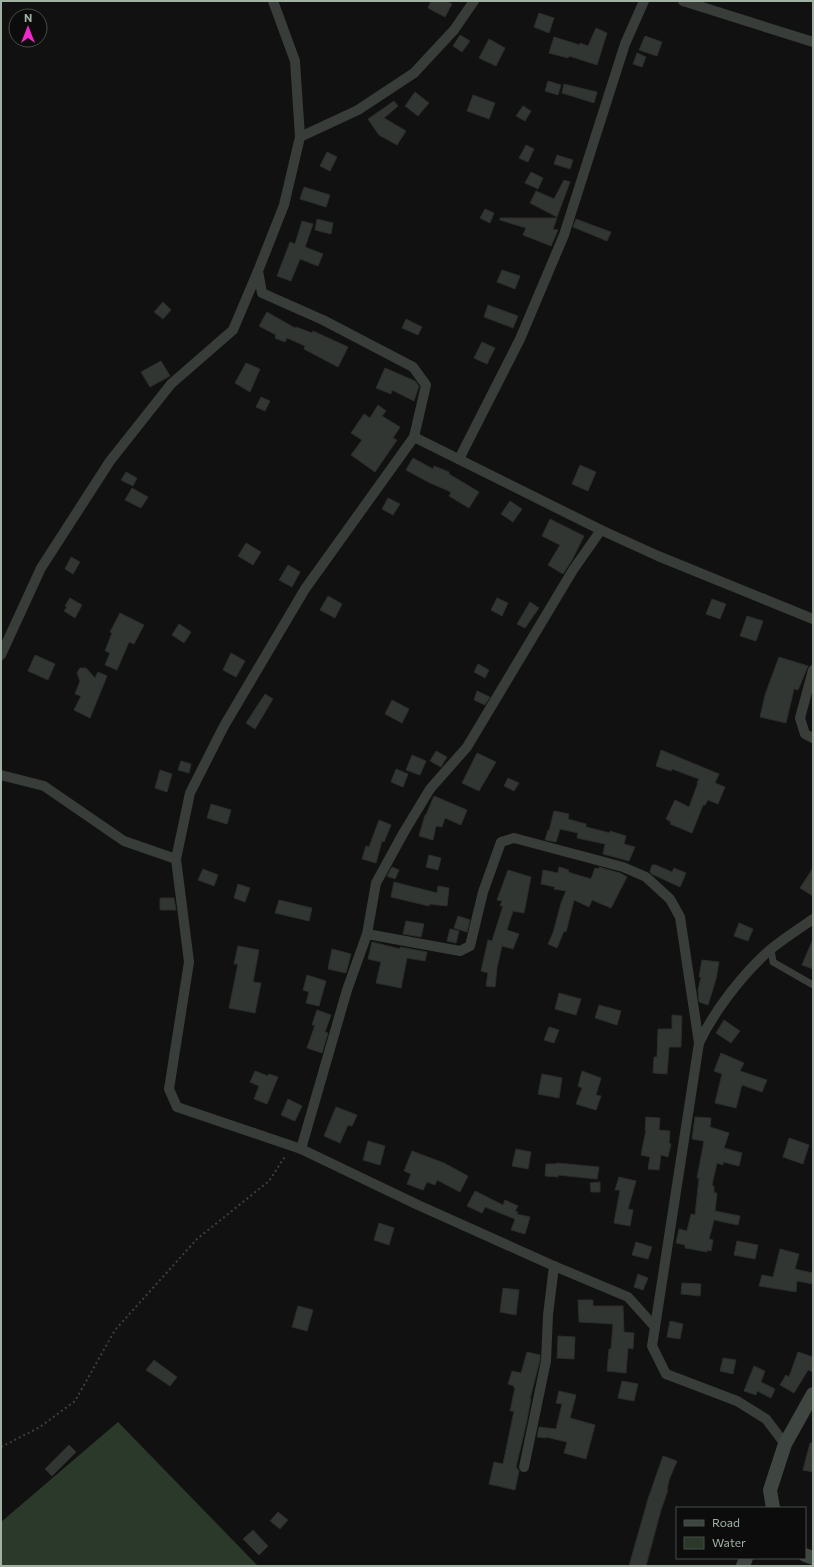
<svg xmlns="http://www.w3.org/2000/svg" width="814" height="1567" viewBox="0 0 814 1567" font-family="Commissioner,sans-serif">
<rect width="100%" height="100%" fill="#101110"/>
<polygon fill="#2a3929" points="118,1422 258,1566 1,1566 1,1522"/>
<g fill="#323633" stroke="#2a2d2b">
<polygon points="431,1 446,1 452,4 445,17 428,8"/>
<polygon points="539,13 554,18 549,33 534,27"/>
<polygon points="596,28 607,33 597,65 569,56 568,58 549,53 554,37 580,45 580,43 588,46"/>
<polygon points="460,35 470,41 462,52 453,46"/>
<polygon points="645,36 662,42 657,56 639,50"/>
<polygon points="489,39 505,48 496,66 479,58"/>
<polygon points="637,53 646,57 642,67 633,64"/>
<polygon points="548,81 561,85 558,95 545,91"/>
<polygon points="564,84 597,92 594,103 562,93"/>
<polygon points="415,92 429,103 418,116 405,106"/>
<polygon points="473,95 495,103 489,119 467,111"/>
<polygon points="394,101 398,106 384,118 406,131 397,145 379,135 368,119"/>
<polygon points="523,106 531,111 525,121 516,116"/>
<polygon points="526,145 534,149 528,162 519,158"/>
<polygon points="327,152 337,157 330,171 320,166"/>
<polygon points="557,155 573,160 570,169 554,164"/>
<polygon points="531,172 543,178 538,189 525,183"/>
<polygon points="564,180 570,182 557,217 530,203 536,191 554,199"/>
<polygon points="304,187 330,195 326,207 300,199"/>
<polygon points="485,209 494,213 490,223 480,218"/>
<polygon points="500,218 557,218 553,229 558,230 551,246 523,235 526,228 500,220"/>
<polygon points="317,219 333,223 331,234 315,230"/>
<polygon points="576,219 611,232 607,241 573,227"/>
<polygon points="302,221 313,224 305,247 323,254 318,266 300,259 291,281 277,276 290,242 295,244"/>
<polygon points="502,270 520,276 515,289 497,282"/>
<polygon points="163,302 171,310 163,319 154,312"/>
<polygon points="488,305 518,316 513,328 484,317"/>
<polygon points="267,312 295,328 296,327 312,333 313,331 348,347 338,367 304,349 305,346 287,338 285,342 275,338 276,335 259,326"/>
<polygon points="406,319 422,327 418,335 402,328"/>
<polygon points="482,342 495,348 487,364 474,358"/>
<polygon points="161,361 170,376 150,387 141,372"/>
<polygon points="246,363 260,369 250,392 235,383"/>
<polygon points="385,368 415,381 419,386 414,401 392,390 391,394 376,388"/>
<polygon points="261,397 270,401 265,411 256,407"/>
<polygon points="378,405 386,411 382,416 400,427 393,438 397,440 375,472 351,455 362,440 351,433 364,414 370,418"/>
<polygon points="413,458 433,469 434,466 449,472 449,474 479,492 469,508 449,496 451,492 428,482 406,470"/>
<polygon points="580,465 596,472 588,491 572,484"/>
<polygon points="126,472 137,478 133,486 121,480"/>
<polygon points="132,488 148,497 141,508 125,500"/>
<polygon points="388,498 400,504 393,515 382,509"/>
<polygon points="510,501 522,509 513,522 501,514"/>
<polygon points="550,519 584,536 572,560 563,574 548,565 560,545 542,536"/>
<polygon points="246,543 261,552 253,565 238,556"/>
<polygon points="71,557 80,562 73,574 65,569"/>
<polygon points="288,565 300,572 292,587 279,580"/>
<polygon points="328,596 342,604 335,618 320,610"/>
<polygon points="70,598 82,605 75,618 64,611 67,607 65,606"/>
<polygon points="497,598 508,603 502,616 491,610"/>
<polygon points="712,599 726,604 720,619 706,614"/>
<polygon points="530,602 539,608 525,628 517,624"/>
<polygon points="120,613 144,625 134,644 129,642 117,670 105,665 110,653 105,651 112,633 110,632"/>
<polygon points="747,616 763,621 756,641 740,636"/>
<polygon points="179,624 191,632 184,643 172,635"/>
<polygon points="231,653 245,661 236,677 223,670"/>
<polygon points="35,655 55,664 48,680 28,671"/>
<polygon points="779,657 808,666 798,690 794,689 786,723 760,717 765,695"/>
<polygon points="478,664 489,670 485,678 474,672"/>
<polygon points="80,668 86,668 95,678 98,672 107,676 90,718 74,710 81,696 75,694 80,681 77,673"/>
<polygon points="477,691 490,697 485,705 474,700"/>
<polygon points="265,694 273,699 255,729 246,723"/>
<polygon points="392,700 409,709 402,723 385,714"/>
<polygon points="661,750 719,774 715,783 725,787 718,804 708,800 705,805 703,805 692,833 670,824 671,822 666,819 675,800 689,807 698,783 697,783 699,779 672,769 671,771 656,766"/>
<polygon points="436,751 447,757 441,767 430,761"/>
<polygon points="477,753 496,762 479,791 462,783"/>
<polygon points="412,755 426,761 420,775 406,770"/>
<polygon points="181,761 191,764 189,773 178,770"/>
<polygon points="396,769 408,774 403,787 391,782"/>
<polygon points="160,770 172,774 167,792 155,788"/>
<polygon points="508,778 519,783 514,791 504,786"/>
<polygon points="434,796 467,810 461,825 445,818 442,827 436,826 433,840 419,836 425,815 426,815"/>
<polygon points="211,804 231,810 227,824 207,818"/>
<polygon points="554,811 569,814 568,819 586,824 586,827 610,833 610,831 626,836 624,844 635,847 629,861 603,854 605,844 577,838 578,833 560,829 556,842 545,840 548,830 549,831"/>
<polygon points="379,820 391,825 384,842 382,841 376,863 362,859 366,846 369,847"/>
<polygon points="429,855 441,858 438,870 426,867"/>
<polygon points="652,865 656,865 672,872 674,868 686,873 680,887 652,874 650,872"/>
<polygon points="392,867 399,870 395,879 387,876"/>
<polygon points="559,867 569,870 568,872 591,879 595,868 599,869 599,867 620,873 627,877 611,908 592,900 589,907 574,900 566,932 564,931 557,948 548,944 553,933 561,903 566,891 554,889 555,887 541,884 543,870 558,873"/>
<polygon points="813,868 813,896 800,888"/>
<polygon points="203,869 218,875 214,886 198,880"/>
<polygon points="508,870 531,877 524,913 513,911 507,930 519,934 513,949 502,946 497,968 495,987 486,986 488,973 481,971 488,940 492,941 503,906 500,906 502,901 497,900"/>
<polygon points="394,882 437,893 438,886 449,888 447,906 429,904 429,906 391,897"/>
<polygon points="238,884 250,888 245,902 234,898"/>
<polygon points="160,898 174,898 176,910 160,910"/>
<polygon points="279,900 312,908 309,921 275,913"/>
<polygon points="458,916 470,920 467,932 454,928"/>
<polygon points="406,921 424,924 421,937 403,934"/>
<polygon points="739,923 753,929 748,941 734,936"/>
<polygon points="450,929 459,931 456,943 447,941"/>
<polygon points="813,939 813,969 802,965"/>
<polygon points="372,942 400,949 400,947 427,952 425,961 407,958 401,988 376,983 381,962 368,959"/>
<polygon points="238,946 259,950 253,982 261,983 255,1013 229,1008 238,964 234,964"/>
<polygon points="332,949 351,954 346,973 328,969"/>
<polygon points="702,960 719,962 716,979 708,1005 699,1002 698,990 701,977 699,977"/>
<polygon points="307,975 326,981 319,1006 306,1003 309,992 303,990"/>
<polygon points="559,993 581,999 576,1015 555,1009"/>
<polygon points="599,1005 621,1011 617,1025 595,1018"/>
<polygon points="317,1010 331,1015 325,1032 328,1033 322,1053 307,1048 315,1025 312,1025"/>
<polygon points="672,1015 682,1016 681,1047 669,1047 667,1074 653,1073 654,1057 657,1057 658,1029 672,1029"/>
<polygon points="724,1020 740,1031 731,1043 716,1033"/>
<polygon points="549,1027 559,1030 554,1043 544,1040"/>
<polygon points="721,1053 744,1063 740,1071 767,1080 762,1092 742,1085 736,1108 715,1103 722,1074 714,1071"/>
<polygon points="255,1071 268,1076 269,1074 278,1077 267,1104 254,1099 259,1086 250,1082"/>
<polygon points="582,1071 601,1078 596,1095 601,1096 596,1110 576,1104 582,1088 578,1086"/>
<polygon points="542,1074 562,1078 559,1098 538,1094"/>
<polygon points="288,1099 302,1106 295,1121 281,1115"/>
<polygon points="336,1107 357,1115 352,1126 348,1125 340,1143 324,1136"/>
<polygon points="646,1117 660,1118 659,1130 670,1131 669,1143 671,1144 668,1157 661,1155 659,1170 648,1169 650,1157 641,1155 646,1130 645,1130"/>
<polygon points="695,1117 711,1118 710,1127 729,1133 724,1148 742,1153 739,1166 723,1162 723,1165 717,1163 712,1185 714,1186 714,1193 717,1193 715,1211 740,1216 738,1225 714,1220 709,1239 713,1240 711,1251 707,1250 707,1252 685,1248 685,1245 676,1243 679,1229 687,1231 691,1214 695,1215 699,1178 697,1178 704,1141 692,1139"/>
<polygon points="789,1138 809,1145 803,1164 783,1157"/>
<polygon points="368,1141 385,1146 380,1165 363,1160"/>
<polygon points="516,1149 531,1152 528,1169 512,1166"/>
<polygon points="412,1151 444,1163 468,1176 460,1192 437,1180 435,1185 427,1182 423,1190 407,1184 411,1174 404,1171"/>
<polygon points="557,1163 599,1167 597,1179 558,1175 558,1177 545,1176 546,1164 556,1164"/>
<polygon points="619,1177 636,1181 628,1209 633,1210 630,1226 614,1223 620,1190 615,1190"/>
<polygon points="600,1182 600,1192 591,1192 590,1183"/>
<polygon points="475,1191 503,1205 505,1200 518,1206 515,1211 518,1212 517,1214 530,1217 525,1234 511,1230 515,1219 485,1207 482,1213 467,1206"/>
<polygon points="379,1223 394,1228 389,1245 374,1240"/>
<polygon points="737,1241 758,1245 755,1259 734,1255"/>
<polygon points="636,1242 652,1247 648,1259 632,1255"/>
<polygon points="780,1249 799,1254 795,1269 813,1273 813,1284 797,1281 796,1292 759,1286 762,1275 773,1277"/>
<polygon points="638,1274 648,1278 643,1290 634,1287"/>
<polygon points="682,1283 701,1284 700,1296 681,1294"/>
<polygon points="503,1288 519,1290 516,1315 500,1312"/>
<polygon points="578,1300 593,1300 593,1306 623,1306 624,1332 634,1333 633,1349 628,1348 626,1373 607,1371 609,1349 611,1349 613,1324 579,1322"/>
<polygon points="298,1306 313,1310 307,1331 292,1327"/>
<polygon points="670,1321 683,1324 680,1339 667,1337"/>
<polygon points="558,1336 575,1337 574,1359 557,1358"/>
<polygon points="527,1352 540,1355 540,1360 530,1399 531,1399 526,1425 516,1467 519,1471 515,1490 489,1484 494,1462 503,1464 514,1411 510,1411 515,1388 514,1388 514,1386 508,1384 512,1371 521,1373"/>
<polygon points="798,1352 813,1357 813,1372 808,1370 794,1393 780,1385 786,1375 789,1377"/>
<polygon points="723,1358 736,1360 733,1374 720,1371"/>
<polygon points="154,1360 177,1377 170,1386 146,1370"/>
<polygon points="754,1366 765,1371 761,1382 775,1389 771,1398 757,1391 756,1395 744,1391"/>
<polygon points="622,1381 638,1384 634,1401 618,1398"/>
<polygon points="559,1391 576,1395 570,1418 595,1425 586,1459 564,1453 567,1442 546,1437 546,1438 537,1437 539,1427 556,1429 562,1404 556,1403"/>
<polygon points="810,1443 813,1443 813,1472 803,1470"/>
<polygon points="69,1445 76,1452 52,1476 45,1469"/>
<polygon points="663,1456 677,1461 669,1480 667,1490 668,1490 661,1510 646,1566 629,1566 648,1499"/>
<polygon points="278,1512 288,1520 280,1529 270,1521"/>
<polygon points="253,1530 268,1546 259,1555 243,1539"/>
</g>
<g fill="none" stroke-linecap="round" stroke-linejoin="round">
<polyline stroke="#3b423c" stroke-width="2" stroke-dasharray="2 3" stroke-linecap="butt" points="1,1447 40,1427 75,1401 115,1330 197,1239 269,1181 286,1155"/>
<polyline stroke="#383d39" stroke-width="7" points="771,949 773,962 813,985"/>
<g stroke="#383d39" stroke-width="10">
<polyline points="273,1 295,61 300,137"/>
<polyline points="683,1 813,42"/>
<polyline points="414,437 426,385 413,367 323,320 262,293 258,271 284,205 300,137 358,110 414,73 454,30 474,1"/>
<polyline points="459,459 520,339 564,235 625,44 644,1"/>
<polyline points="1,655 41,568 110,461 171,384 233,330 258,271"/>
<polyline points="813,670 800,718 805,734 813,738"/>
<polyline points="1,775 44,786 124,841 176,859 189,962 169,1089 177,1107 301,1149 418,1205 554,1266 628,1297 655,1327 652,1346 666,1374 737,1401 766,1419 785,1444"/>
<polyline points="176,859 190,793 224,726 305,589 414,437 601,530 658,556 813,619"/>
<polyline points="367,934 460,951 470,946 483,892 501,842 514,838 623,867 646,877 670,899 680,917 699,1043"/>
<polyline points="301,1149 347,990 367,934 376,883 404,832 430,789 467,747 573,570 601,530"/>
<path d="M 655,1327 L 699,1043 C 714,1011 744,972 771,949 C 784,938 799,929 813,919"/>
<polyline points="524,1467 546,1361 548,1315 554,1266"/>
</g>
<g stroke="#3f4641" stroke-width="14">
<polyline points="773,1508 770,1490 785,1444 813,1394"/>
<polyline points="805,1555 813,1558"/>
<polyline points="743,1566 746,1558"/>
</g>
</g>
<rect width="814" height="1567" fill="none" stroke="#a1b2a4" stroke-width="4"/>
<rect x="676" y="1507" width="130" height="52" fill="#0b0c0b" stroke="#474e48"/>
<rect x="684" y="1520" width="20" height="6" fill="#3f4641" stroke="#474e48"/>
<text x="712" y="1527" font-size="12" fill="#a1b2a4">Road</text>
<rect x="684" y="1537" width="20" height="12" fill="#2a3929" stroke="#474e48"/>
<text x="712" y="1547" font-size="12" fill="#a1b2a4">Water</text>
<g transform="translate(28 28)"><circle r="19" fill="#0b0c0b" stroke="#474e48"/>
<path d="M0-3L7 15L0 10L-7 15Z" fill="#f028ce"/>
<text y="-6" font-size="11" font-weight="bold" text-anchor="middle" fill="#a1b2a4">N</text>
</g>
</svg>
